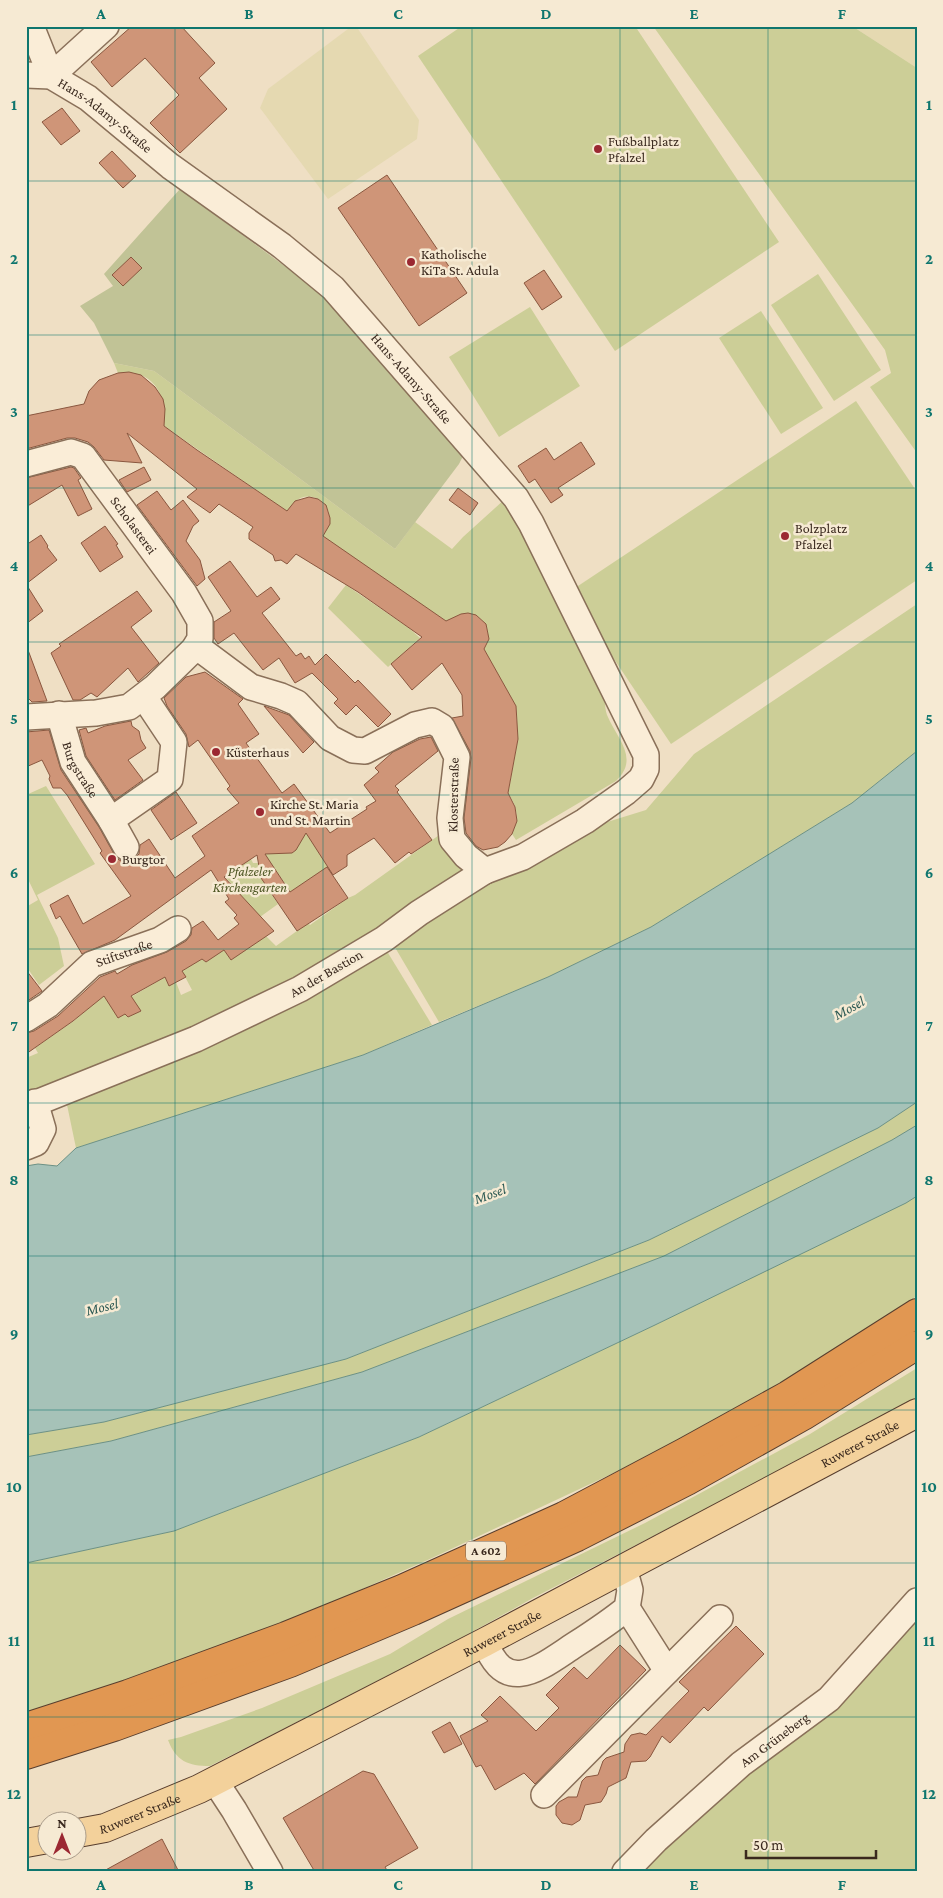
<svg xmlns="http://www.w3.org/2000/svg" width="943" height="1898" viewBox="0 0 943 1898" font-family="'Crimson Pro',serif">
<rect width="100%" height="100%" fill="#efdfc4"/>
<g fill="#e5d9b1">
<polygon points="352,26 356,26 419,120 417,139 328,199 260,108 268,89"/>
<polygon points="852,26 917,26 917,68"/>
</g>
<g fill="#ccce97">
<polygon points="462,26 635,26 779,242 615,351 418,56"/>
<polygon points="653,26 852,26 917,68 917,453 870,387 891,373 885,350"/>
<polygon points="818,274 881,370 834,401 771,305"/>
<polygon points="530,307 580,386 499,437 449,357"/>
<polygon points="761,311 823,408 781,434 719,338"/>
<path d="M 114,363 L 154,371 L 395,549 L 415,522 L 452,549 L 463,537 L 505,499 L 604,684 C 605,694 604,706 607,715 C 617,739 640,758 616,781 L 516,840 L 512,834 C 519,820 518,806 508,794 L 518,739 L 516,706 L 484,649 C 499,624 468,599 450,624 L 322,536 C 344,508 311,486 295,502 C 292,505 290,509 288,512 L 164,426 C 163,406 164,385 141,375 C 135,373 125,374 118,373 Z"/>
<polygon points="856,401 917,492 917,580 671,744 569,592"/>
<polygon points="346,585 409,628 420,638 388,667 328,608"/>
<polygon points="917,604 917,751 852,803 651,927 548,977 439,1022 393,944 410,927 591,827 646,810 694,754"/>
<polygon points="46,786 95,864 37,895 58,938 64,966 39,985 26,966 26,907 38,900 26,875 26,795"/>
<path d="M 301,825 L 329,867 L 290,892 L 279,875 L 265,884 L 278,904 L 260,917 L 226,878 L 227,876 L 251,859 L 253,863 L 258,863 L 259,866 L 267,853 C 299,852 295,859 301,825 Z"/>
<polygon points="442,833 469,874 250,1007 30,1093 26,1086 26,1058 38,1053 35,1048 75,1020 105,994 118,1018 125,1014 128,1017 141,1011 131,997 165,977 169,986 176,982 181,995 192,990 182,971 202,959 206,962 220,952 219,948 222,947 231,960 266,936 276,946 308,923 310,925 348,898 355,895"/>
<polygon points="385,948 432,1025 363,1055 76,1148 66,1100"/>
<polygon points="917,1102 917,1125 892,1140 664,1256 362,1372 111,1441 26,1457 26,1435 104,1422 346,1359 649,1240 878,1128"/>
<polygon points="917,1196 917,1296 797,1373 667,1448 432,1558 297,1618 58,1704 26,1714 26,1563 174,1531 419,1437 655,1325"/>
<path d="M 917,1368 L 917,1398 L 900,1406 L 898,1410 L 533,1598 L 454,1642 L 210,1766 C 188,1766 176,1761 168,1740 L 181,1737 L 262,1708 L 390,1654 L 448,1619 L 645,1523 L 810,1434 Z"/>
<polygon points="917,1600 917,1872 639,1872"/>
</g>
<polygon fill="#c1c396" points="180,189 328,298 464,454 459,464 395,549 154,371 114,363 94,323 80,306 113,286 104,274"/>
<g fill="#a6c2b8" stroke="#6c9185">
<polygon points="917,751 917,1102 878,1128 649,1240 346,1359 104,1422 26,1435 26,1166 38,1164 57,1166 76,1148 363,1055 548,977 651,927 852,803"/>
<polygon points="917,1125 917,1196 906,1203 655,1325 419,1437 174,1531 26,1563 26,1457 111,1441 362,1372 664,1256 892,1140"/>
</g>
<g fill="#cf9578" stroke="#8a573f">
<polygon points="132,26 181,26 215,63 199,78 227,109 180,153 150,123 179,95 145,58 112,87 91,62"/>
<polygon points="62,108 80,131 61,145 42,122"/>
<polygon points="112,151 136,176 123,188 99,163"/>
<polygon points="387,175 467,293 419,326 338,208"/>
<polygon points="131,257 142,268 123,286 112,275"/>
<polygon points="544,270 562,297 542,310 524,283"/>
<polygon points="129,372 141,375 155,387 163,399 165,409 164,426 197,450 287,511 295,501 309,497 318,499 326,505 330,518 330,524 323,536 446,621 461,614 468,613 476,615 486,624 489,639 484,649 516,706 518,739 508,793 515,807 517,821 512,834 505,842 498,847 483,850 476,846 466,833 464,818 471,758 470,751 452,718 463,716 462,695 442,663 412,690 391,664 422,637 358,592 296,554 287,564 281,560 275,561 273,555 249,539 249,533 253,527 219,504 210,513 187,497 197,489 127,433 142,463 104,460 94,447 88,442 75,438 67,438 26,449 26,416 84,404 89,391 99,380 118,373"/>
<polygon points="581,442 595,464 558,488 563,495 551,503 535,479 529,483 518,466 546,448 554,460"/>
<polygon points="71,467 74,468 81,478 78,480 92,509 78,516 62,485 26,507 26,478"/>
<polygon points="144,467 151,480 127,492 119,480"/>
<polygon points="458,488 478,503 470,515 449,500"/>
<polygon points="157,491 171,510 183,500 199,521 193,526 186,541 200,560 205,579 197,586 137,505"/>
<polygon points="105,526 118,544 116,545 123,557 100,572 81,543"/>
<polygon points="41,535 48,546 47,547 57,560 26,584 26,545"/>
<polygon points="230,561 257,597 271,587 280,599 262,613 296,656 301,653 305,659 309,656 315,665 326,654 355,683 358,680 391,714 378,727 356,705 346,715 334,703 338,699 312,673 295,683 279,658 263,670 234,633 218,644 214,638 214,622 231,611 208,577"/>
<polygon points="26,584 43,611 26,624"/>
<polygon points="137,591 152,611 131,627 159,663 138,682 128,668 97,697 91,693 80,700 73,700 51,653 61,646 59,644"/>
<polygon points="26,650 28,650 47,701 32,702 26,696"/>
<polygon points="205,672 243,699 238,704 259,734 246,743 282,793 294,784 330,833 367,809 366,807 376,801 364,785 379,772 375,768 393,752 420,739 431,737 438,751 395,786 399,790 397,792 432,840 411,854 409,852 395,863 374,838 347,855 347,866 333,875 306,833 296,850 292,853 265,854 290,892 327,867 348,898 297,931 261,878 257,855 224,877 274,931 231,960 224,950 206,962 202,959 182,971 186,977 169,986 165,977 131,996 141,1011 128,1017 125,1014 118,1018 104,996 73,1021 26,1054 26,1033 34,1031 58,1016 100,977 115,971 117,974 132,965 167,952 186,941 191,935 192,928 203,921 218,940 239,924 234,918 237,915 225,902 229,899 211,870 115,940 82,954 60,916 56,919 50,905 68,895 83,924 131,896 100,853 102,851 67,795 61,788 53,788 49,779 50,776 42,760 26,767 26,732 49,730 61,770 99,827 114,854 119,860 125,861 133,860 139,854 140,845 149,839 175,878 205,856 192,836 239,803 227,789 230,786 198,740 189,747 186,734 167,706 164,698 186,677"/>
<polygon points="264,706 289,715 314,742 303,753"/>
<polygon points="131,721 132,726 139,731 141,740 146,748 128,760 143,780 115,800 86,756 79,730 86,728 88,733 105,726"/>
<polygon points="176,792 197,823 171,840 151,810"/>
<polygon points="26,970 42,991 26,1002"/>
<polygon points="736,1626 764,1654 708,1711 704,1707 670,1743 662,1736 650,1757 646,1761 631,1762 626,1778 608,1787 606,1794 601,1802 585,1805 580,1820 572,1825 562,1823 556,1815 556,1806 559,1802 568,1797 577,1797 582,1781 586,1777 598,1775 603,1761 606,1758 624,1752 625,1744 631,1735 640,1733 646,1735 689,1691 679,1682"/>
<polygon points="620,1645 646,1670 535,1784 524,1773 495,1790 481,1765 476,1767 460,1736 488,1721 481,1715 500,1696 536,1731 559,1708 546,1695 574,1667 587,1679"/>
<polygon points="450,1722 462,1744 444,1753 432,1732"/>
<polygon points="363,1771 374,1774 418,1848 385,1867 388,1872 315,1872 283,1818"/>
<polygon points="162,1839 179,1872 102,1872"/>
</g>
<g fill="none" stroke-linecap="round" stroke-linejoin="round">
<g stroke="#8a7059" stroke-width="28">
<g id="minor">
<polyline points="31,26 51,76"/>
<path id="s1" d="M 26,75 L 51,76 L 88,98 L 170,166 L 282,246 L 333,288 L 516,498 L 531,523 L 646,755 L 646,769 L 641,779 L 626,792 L 585,821 L 523,857 L 485,871 L 419,913 L 384,939 L 300,989 L 196,1039 L 26,1107"/>
<polyline points="51,76 106,26"/>
<path id="s2" d="M 26,464 L 71,452 L 83,456 L 184,593 L 200,621 L 200,639 L 194,649 L 155,687 L 129,707 L 96,713 L 26,717"/>
<polyline points="194,649 204,652 251,687 281,696 297,703 330,738 353,750 365,751 415,725 432,721 442,727 457,757 450,818 452,839 466,856 485,871"/>
<path id="s3" d="M 59,714 L 73,762 L 111,820 L 126,847"/>
<polyline points="111,820 170,779 174,742 144,697"/>
<path id="s4" d="M 26,1019 L 48,1005 L 92,964 L 160,940 L 178,929"/>
<polyline points="26,1147 36,1143 43,1129 35,1102"/>
<polyline points="627,1608 667,1671"/>
<path d="M 485,1642 C 505,1695 537,1670 570,1648 C 590,1635 609,1623 627,1608 L 630,1590 L 624,1568"/>
<polyline points="215,1781 234,1810 270,1872"/>
<polyline points="544,1795 720,1618"/>
<path id="s5" d="M 625,1872 L 656,1840 L 741,1764 L 829,1699 L 917,1601"/>
</g>
</g>
<g stroke="#583e2e" stroke-width="30">
<g id="major">
<path id="s6" d="M 78,1833 L 105,1828 L 199,1789 L 485,1642 L 917,1413"/>
<polyline points="26,1843 48,1839"/>
</g>
</g>
<g stroke="#583e2e" stroke-width="30">
<g id="highway">
<polyline points="26,1727 128,1694 286,1636 402,1589 564,1516 685,1452 788,1395 917,1313"/>
<polyline points="26,1755 114,1727 290,1663 413,1611 577,1537 687,1481 803,1416 917,1345"/>
</g>
</g>
<use href="#minor" stroke="#faedd7" stroke-width="25"/>
<use href="#major" stroke="#f3d19b" stroke-width="28"/>
<use href="#highway" stroke="#e19752" stroke-width="28"/>
</g>
<path fill="none" stroke="#0f766e" stroke-width="1" stroke-opacity="0.55" d="M 175,26 L 175,1872M 323,26 L 323,1872M 472,26 L 472,1872M 620,26 L 620,1872M 768,26 L 768,1872M 26,181 L 917,181M 26,335 L 917,335M 26,488 L 917,488M 26,642 L 917,642M 26,795 L 917,795M 26,949 L 917,949M 26,1103 L 917,1103M 26,1256 L 917,1256M 26,1410 L 917,1410M 26,1563 L 917,1563M 26,1717 L 917,1717"/>
<g fill="#9b2832" stroke="#f6ead3" stroke-width="2">
<circle cx="598" cy="149" r="5"/>
<circle cx="411" cy="262" r="5"/>
<circle cx="785" cy="536" r="5"/>
<circle cx="216" cy="752" r="5"/>
<circle cx="260" cy="812" r="5"/>
<circle cx="112" cy="859" r="5"/>
</g>
<g text-anchor="middle" dominant-baseline="central" stroke-width="5" stroke-linejoin="round" paint-order="stroke">
<rect fill="#f6ead3" stroke="#726354" stroke-width="1" x="466" y="1541.5" width="40" height="19" rx="4"/>
<g font-size="12" font-weight="bold" fill="#3a291e">
<text x="486" y="1551">A 602</text>
</g>
<g font-size="14" fill="#3a291e" stroke="#f6ead3">
<text stroke="none"><textPath href="#s1" startOffset="92">Hans-Adamy-Straße</textPath></text>
<text stroke="none"><textPath href="#s1" startOffset="498">Hans-Adamy-Straße</textPath></text>
<text stroke="none"><textPath href="#s2" startOffset="145">Scholasterei</textPath></text>
<text stroke="none"><textPath href="#s3" startOffset="60">Burgstraße</textPath></text>
<text transform="translate(453 795) rotate(-89)">Klosterstraße</text>
<text stroke="none"><textPath href="#s4" startOffset="120">Stiftstraße</textPath></text>
<text transform="translate(326 973) rotate(-30)">An der Bastion</text>
<text stroke="none"><textPath href="#s6" startOffset="875">Ruwerer Straße</textPath></text>
<text stroke="none"><textPath href="#s6" startOffset="470">Ruwerer Straße</textPath></text>
<text stroke="none"><textPath href="#s5" startOffset="200">Am Grüneberg</textPath></text>
<text stroke="none"><textPath href="#s6" startOffset="65">Ruwerer Straße</textPath></text>
</g>
<g font-size="14" fill="#3a291e" stroke="#f6ead3" text-anchor="start">
<text x="608" y="141">Fußballplatz<tspan x="608" dy="16">Pfalzel</tspan></text>
<text x="421" y="254">Katholische<tspan x="421" dy="16">KiTa St. Adula</tspan></text>
<text x="795" y="528">Bolzplatz<tspan x="795" dy="16">Pfalzel</tspan></text>
<text x="226" y="752">Küsterhaus</text>
<text x="270" y="804">Kirche St. Maria<tspan x="270" dy="16">und St. Martin</tspan></text>
<text x="122" y="859">Burgtor</text>
</g>
<g font-size="14" font-style="italic" fill="#4e5724" stroke="#f6ead3">
<text x="250" y="871">Pfalzeler<tspan x="250" dy="16">Kirchengarten</tspan></text>
</g>
<g font-size="15" font-style="italic" fill="#2d5a54" stroke="#f6ead3">
<text transform="translate(849 1008) rotate(-29)">Mosel</text>
<text transform="translate(490 1194) rotate(-20)">Mosel</text>
<text transform="translate(102 1307) rotate(-14)">Mosel</text>
</g>
</g>
<rect width="943" height="1898" fill="none" stroke="#f6ead3" stroke-width="55"/>
<g transform="translate(62 1836)"><circle r="24" fill="#f6ead3" stroke="#ab9d8b"/>
<path d="M0-4L9 19L0 12L-9 19Z" fill="#9b2832"/>
<text y="-8" font-size="14" font-weight="bold" text-anchor="middle" fill="#3a291e">N</text>
</g>
<path d="M746 1850v8h130v-8" fill="none" stroke="#3a291e" stroke-width="2.5"/>
<text x="753" y="1850" font-size="15" fill="#3a291e" stroke="#f6ead3" stroke-width="4" paint-order="stroke">50 m</text>
<rect x="28" y="28" width="888" height="1842" fill="none" stroke="#0f766e" stroke-width="2"/>
<g font-size="16" text-anchor="middle" font-weight="bold" fill="#0f766e">
<text x="101" y="19">A</text>
<text x="249" y="19">B</text>
<text x="398" y="19">C</text>
<text x="546" y="19">D</text>
<text x="694" y="19">E</text>
<text x="842" y="19">F</text>
<text x="14" y="110">1</text>
<text x="929" y="110">1</text>
<text x="14" y="264">2</text>
<text x="929" y="264">2</text>
<text x="14" y="417">3</text>
<text x="929" y="417">3</text>
<text x="14" y="571">4</text>
<text x="929" y="571">4</text>
<text x="14" y="724">5</text>
<text x="929" y="724">5</text>
<text x="14" y="878">6</text>
<text x="929" y="878">6</text>
<text x="14" y="1031">7</text>
<text x="929" y="1031">7</text>
<text x="14" y="1185">8</text>
<text x="929" y="1185">8</text>
<text x="14" y="1339">9</text>
<text x="929" y="1339">9</text>
<text x="14" y="1492">10</text>
<text x="929" y="1492">10</text>
<text x="14" y="1646">11</text>
<text x="929" y="1646">11</text>
<text x="14" y="1799">12</text>
<text x="929" y="1799">12</text>
<text x="101" y="1890">A</text>
<text x="249" y="1890">B</text>
<text x="398" y="1890">C</text>
<text x="546" y="1890">D</text>
<text x="694" y="1890">E</text>
<text x="842" y="1890">F</text>
</g>
</svg>
